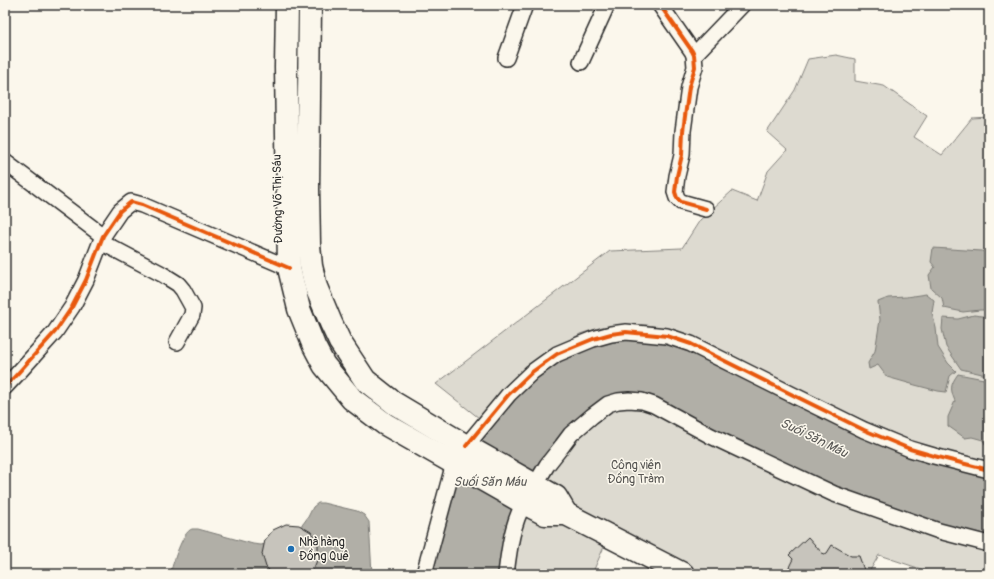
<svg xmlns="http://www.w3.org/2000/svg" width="994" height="579" viewBox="0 0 994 579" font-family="Pangolin,sans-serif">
<rect width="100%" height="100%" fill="#fbf7ec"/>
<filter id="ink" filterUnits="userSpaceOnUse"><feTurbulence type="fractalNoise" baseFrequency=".025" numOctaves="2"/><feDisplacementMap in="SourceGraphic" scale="8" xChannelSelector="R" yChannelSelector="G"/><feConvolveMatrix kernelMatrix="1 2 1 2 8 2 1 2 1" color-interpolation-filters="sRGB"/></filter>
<g filter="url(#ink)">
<g fill="#dddad0" stroke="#84827e">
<polygon points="836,55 855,59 855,81 884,86 927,116 914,137 942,155 972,118 989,117 989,465 909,440 826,404 712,346 684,334 647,325 602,327 580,334 524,369 479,418 436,384 610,251 682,248 700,220 732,191 757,201 768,171 787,150 767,132 795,90 808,59"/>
<path d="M 618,407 L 641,407 L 989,550 L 989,574 L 936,574 L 879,555 L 868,574 L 700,574 L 575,512 L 544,482 C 557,461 576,434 596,420 C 603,415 611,411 618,407 Z"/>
<polygon points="525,515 565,518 607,540 592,574 512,574 515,552"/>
</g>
<g fill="#b1afa7" stroke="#7b7a75">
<polygon points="933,248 982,251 989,254 989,310 980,310 963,312 944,308 942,298 931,288 929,275 935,267 931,262"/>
<polygon points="926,294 934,300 932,313 936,328 938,347 948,363 956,371 950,376 946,392 938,391 915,385 887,377 878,365 869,369 868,363 875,351 880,320 878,302 888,298 906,297"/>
<polygon points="974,315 989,317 989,375 982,374 961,369 946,347 942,329 943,318 958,319"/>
<polygon points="626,338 667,342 690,350 938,464 989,477 989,538 970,534 838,489 629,394 552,447 500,574 429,574 449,495 466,455 513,398 536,376 561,359 594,345"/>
<path d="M 958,374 L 989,380 L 989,451 L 983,440 L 972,437 L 965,438 L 948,426 L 948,417 L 955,401 C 950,389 950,385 958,374 Z"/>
<path d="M 318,503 L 323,503 L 357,511 L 364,515 L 369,522 L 372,574 L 170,574 C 173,564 182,532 192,529 C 194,529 196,529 198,529 L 253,544 L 261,545 L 270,543 L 297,528 L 303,524 L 308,517 L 313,507 Z"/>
</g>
<g fill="#c7c4bc" stroke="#2b2b2b">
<polygon points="286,524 299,525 311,532 318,544 318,558 313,570 307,574 273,574 266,567 262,554 265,540 273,530"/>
<polygon points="808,537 822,553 825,554 827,553 832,545 851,556 859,556 864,570 861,574 787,574 790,565 793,559 789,555"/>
</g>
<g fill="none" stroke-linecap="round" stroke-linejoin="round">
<g stroke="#2b2b2b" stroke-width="18">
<g id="street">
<polyline points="660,5 692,51 694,55 695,67 689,87 683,131 682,155 677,176 675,192 677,198 681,202 706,209"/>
<polyline points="694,55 742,5"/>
<polyline points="506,58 525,5"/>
<polyline points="581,62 607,5"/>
<polyline points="5,162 103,236"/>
<polyline points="101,242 162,274 178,284 183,290 193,308 192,315 177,342"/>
<polyline points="5,387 19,372 55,332 72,307 86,280 103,236 120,211 131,202 142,205 289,268"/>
<polyline points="466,446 509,394 532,372 557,354 576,346 593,339 611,334 626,332 667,336 691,344 789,393 864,430 910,449 934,456 989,470"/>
<polyline points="535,485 547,465 562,446 571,434 592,416 608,404 618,401 629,400 642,401 654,405 711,436 751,455 834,494 939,531 989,544"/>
<polyline points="424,574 454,463"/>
<path d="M 506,574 C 509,550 512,524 524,503"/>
</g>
</g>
<g stroke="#2b2b2b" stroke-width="25">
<g id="secondary">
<polyline points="287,5 286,67 289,268 299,309 314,346 324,365 352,399 385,424 524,503 545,514 566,514 683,574"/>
<polyline points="310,5 308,189 309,245 311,266 316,287 331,323 340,342 365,380 394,403 466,446 556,497 566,514"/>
</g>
</g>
<use href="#street" stroke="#fbf7ec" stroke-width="15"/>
<use href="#secondary" stroke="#fbf7ec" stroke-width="22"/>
<g stroke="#fbf7ec" stroke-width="6">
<g id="cycleway">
<polyline points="660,5 692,51 694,55 695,67 689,87 683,131 682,155 677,176 675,192 677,198 681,202 706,209"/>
<polyline points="5,387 19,372 55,332 72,307 86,280 103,236 120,211 131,202 142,205 289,268"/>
<polyline points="466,446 509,394 532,372 557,354 576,346 593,339 611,334 626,332 667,336 691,344 789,393 864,430 910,449 934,456 989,470"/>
</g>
</g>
<use href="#cycleway" stroke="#e8590c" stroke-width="4"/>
</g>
</g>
<circle fill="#1f6fb2" stroke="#fbf7ec" stroke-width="1.5" cx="291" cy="549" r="4"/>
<g text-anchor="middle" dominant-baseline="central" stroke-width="3" stroke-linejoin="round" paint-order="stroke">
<g font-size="12" fill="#2b2b2b" stroke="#fbf7ec">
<text transform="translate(278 199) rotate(-91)">Đường Võ Thị Sáu</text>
</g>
<g font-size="12" fill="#585754" stroke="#fbf7ec">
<text x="636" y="465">Công viên<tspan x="636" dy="14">Đồng Tràm</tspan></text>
</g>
<g font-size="12" fill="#2b2b2b" stroke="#fbf7ec" text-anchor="start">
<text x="299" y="542">Nhà hàng<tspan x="299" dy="14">Đồng Quê</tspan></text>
</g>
<g font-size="13" font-style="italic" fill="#5a5956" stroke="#fbf7ec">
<text transform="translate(814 438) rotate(26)">Suối Săn Máu</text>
<text x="490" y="482">Suối Săn Máu</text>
</g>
</g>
<rect width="994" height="579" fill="none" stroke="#fbf7ec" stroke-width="20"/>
<rect x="10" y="10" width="974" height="559" fill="none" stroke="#2b2b2b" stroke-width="1.5" filter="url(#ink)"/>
</svg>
